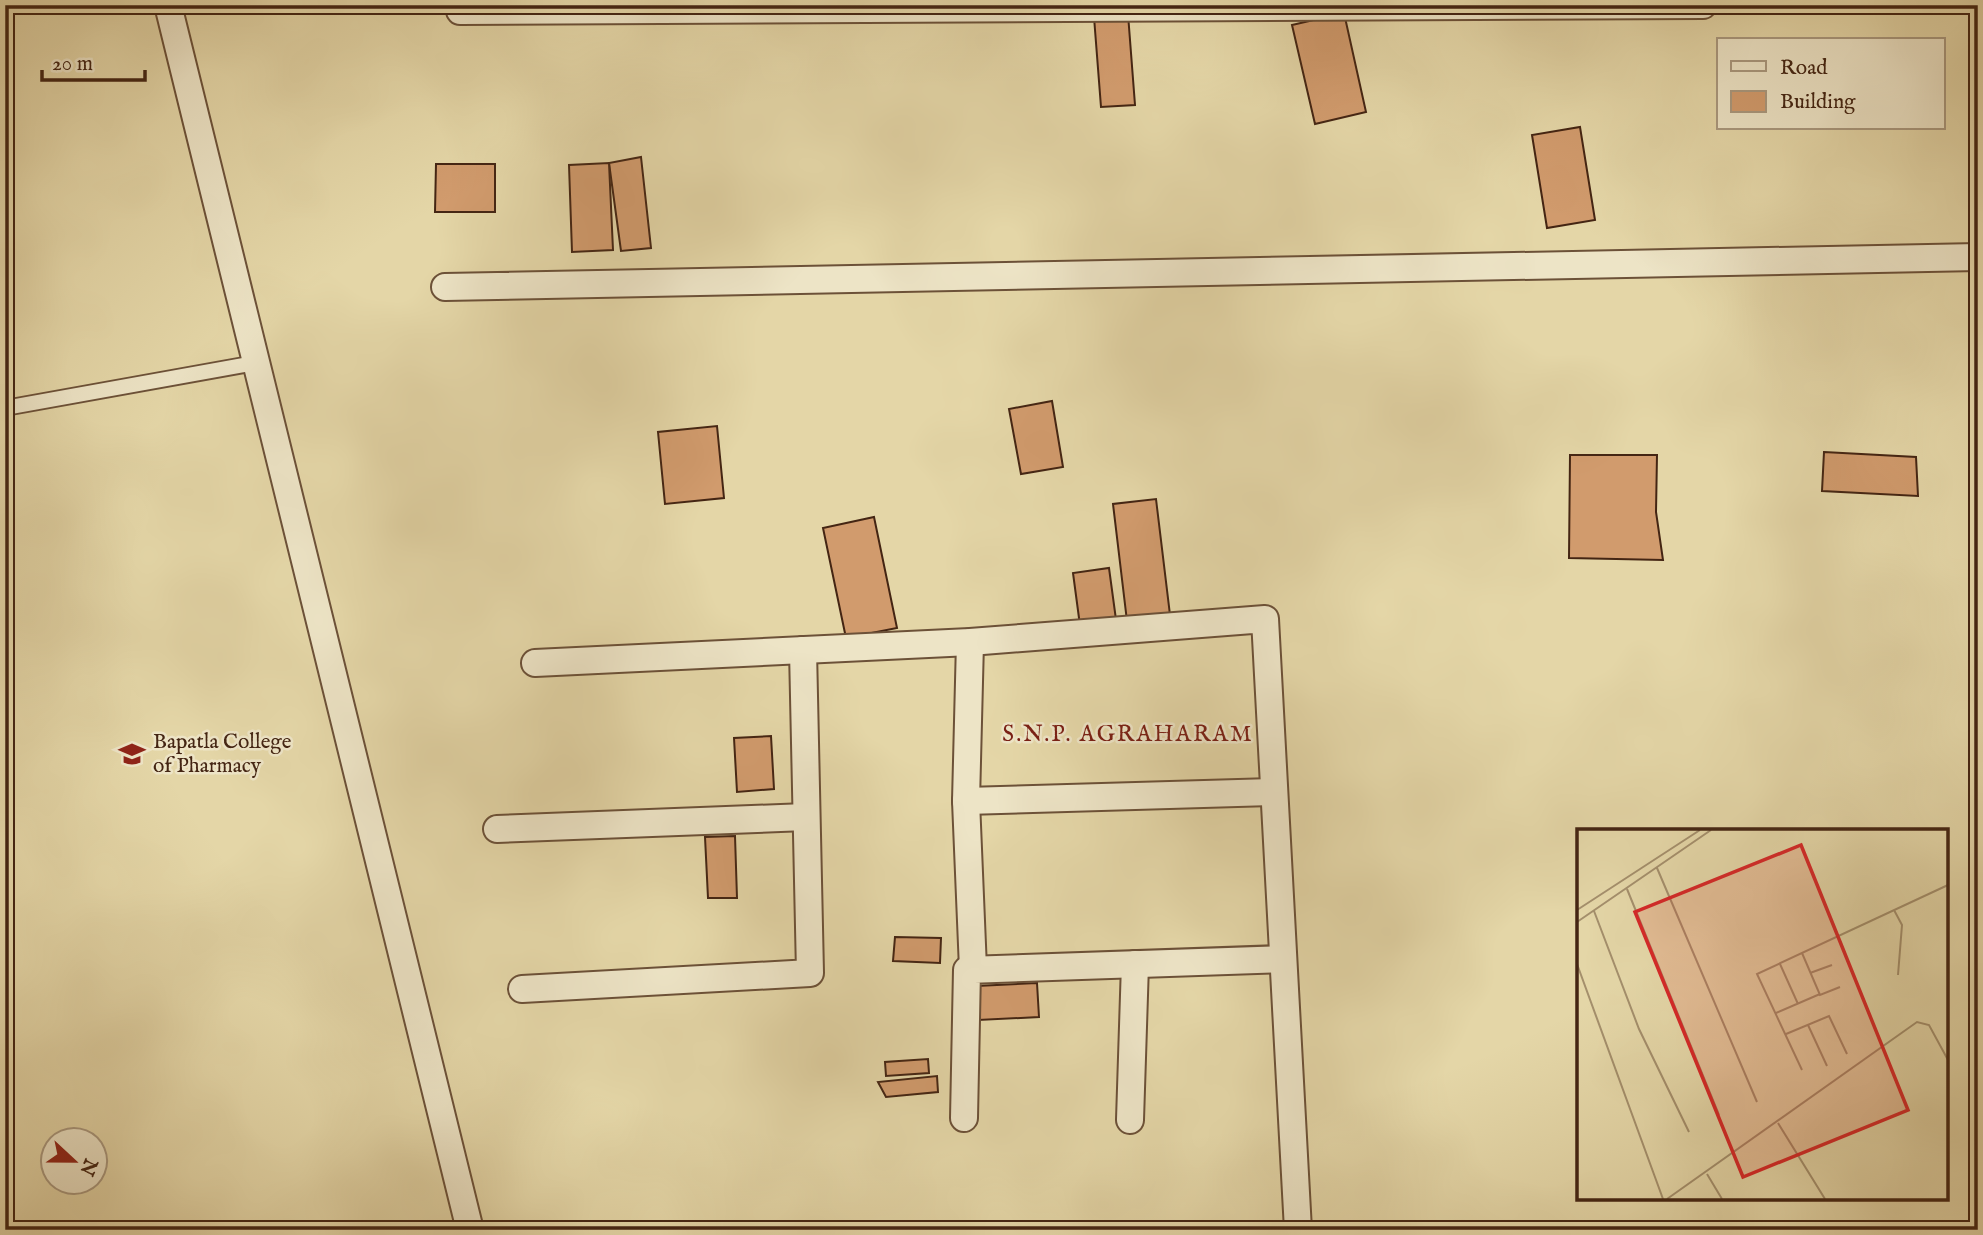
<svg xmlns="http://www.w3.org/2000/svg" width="1983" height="1235" viewBox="0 0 1983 1235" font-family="'IM FELL English',serif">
<rect width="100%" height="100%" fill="#e4d6a7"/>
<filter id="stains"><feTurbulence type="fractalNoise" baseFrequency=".00286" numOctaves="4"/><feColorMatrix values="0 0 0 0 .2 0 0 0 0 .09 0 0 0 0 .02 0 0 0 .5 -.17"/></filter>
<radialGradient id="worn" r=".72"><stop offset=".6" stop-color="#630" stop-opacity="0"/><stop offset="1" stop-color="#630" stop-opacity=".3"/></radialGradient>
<g fill="#d19b6d" stroke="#442513" stroke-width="2">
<polygon points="1344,13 1366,112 1315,124 1292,25"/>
<polygon points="1128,14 1135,105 1101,107 1094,17"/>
<polygon points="1580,127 1595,220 1547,228 1532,135"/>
<polygon points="641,157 651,248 621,251 609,163"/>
<polygon points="609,163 613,250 572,252 569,165"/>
<polygon points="436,164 495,164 495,212 435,212"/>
<polygon points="1052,401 1063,467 1021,474 1009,409"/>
<polygon points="717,426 724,498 665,504 658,432"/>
<polygon points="1824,452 1916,457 1918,496 1822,491"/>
<polygon points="1570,455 1657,455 1656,512 1663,560 1569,558"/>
<polygon points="1156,499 1170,615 1127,621 1113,504"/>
<polygon points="874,517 897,628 846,638 823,528"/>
<polygon points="1109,568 1117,627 1081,633 1073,573"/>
<polygon points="771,736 774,789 737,792 734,738"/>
<polygon points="735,836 737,898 708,898 705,837"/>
<polygon points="895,937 941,938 940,963 893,961"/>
<polygon points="1037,983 1039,1017 978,1020 976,986"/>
<polygon points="928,1059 929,1073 886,1076 885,1062"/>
<polygon points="937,1076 938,1092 886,1097 878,1082"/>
</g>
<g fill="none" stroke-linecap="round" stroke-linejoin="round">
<g stroke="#6c5138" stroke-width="18">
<polyline id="lane" points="5,408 255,363"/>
</g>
<g stroke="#6c5138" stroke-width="30">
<g id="street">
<polyline points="168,5 470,1230"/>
<polyline points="460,11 1703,5"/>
<polyline points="445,287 1978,257"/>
<polyline points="970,642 966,801 973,969"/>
<polyline points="535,663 970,642 1265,619 1298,1230"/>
<polyline points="966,801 1274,792"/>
<polyline points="497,829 806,817"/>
<polyline points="522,989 810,973 803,650"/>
<polyline points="964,1118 967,970 1283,959"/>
<polyline points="1130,1120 1135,964"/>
</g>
</g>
<use href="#lane" stroke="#ede4c6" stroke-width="14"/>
<use href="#street" stroke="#ede4c6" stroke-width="26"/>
</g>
<defs>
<g id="university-bare" transform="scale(2.1)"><path d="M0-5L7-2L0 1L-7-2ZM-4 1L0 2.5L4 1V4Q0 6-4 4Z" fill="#8f2418" stroke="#ede4c6" stroke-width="2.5" paint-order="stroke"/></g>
</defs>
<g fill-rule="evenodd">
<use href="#university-bare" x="132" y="754"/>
</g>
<g text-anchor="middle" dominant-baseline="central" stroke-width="5" stroke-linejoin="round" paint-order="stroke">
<g font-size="21" fill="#442513" stroke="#ede4c6" text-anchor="start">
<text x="153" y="742">Bapatla College<tspan x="153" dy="24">of Pharmacy</tspan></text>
</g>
<g font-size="23" letter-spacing="2" fill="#7a1f14" stroke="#ede4c6">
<text x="1128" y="734">S.N.P. AGRAHARAM</text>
</g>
</g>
<g transform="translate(1577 829)">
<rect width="371" height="371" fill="#e4d6a7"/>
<path fill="none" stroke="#a48f6c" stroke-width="2" d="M 80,39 L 180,273M 50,60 L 142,286M 0,81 L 123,1M 317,81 L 325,96 L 321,146M 17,82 L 62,200 L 112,303M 0,93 L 134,1M 225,124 L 243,166 L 263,158M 0,135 L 86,370M 203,135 L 221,175M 233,144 L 255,136M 199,184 L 243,165M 231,196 L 250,237M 209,205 L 252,187 L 270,225M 225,241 L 180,145 L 371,56M 201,294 L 248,370M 130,345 L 145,370M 90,370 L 340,193 L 352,196 L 371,231"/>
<path fill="#d62828" fill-opacity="0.15" stroke="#d62828" stroke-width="3.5" d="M 224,16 L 331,281 L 166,348 L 58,83 Z"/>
<rect width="371" height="371" fill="none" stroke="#442513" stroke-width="3.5"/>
</g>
<rect width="1983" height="1235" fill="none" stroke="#e4d6a7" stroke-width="28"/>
<rect x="7" y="7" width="1969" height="1221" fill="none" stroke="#442513" stroke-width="3.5"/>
<rect x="14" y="14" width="1955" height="1207" fill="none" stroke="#442513" stroke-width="2"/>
<rect x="1717" y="38" width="228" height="91" fill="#ede4c6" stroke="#a9987e" stroke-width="2"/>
<rect x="1731" y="61" width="35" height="10" fill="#ede4c6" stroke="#a9987e" stroke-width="2"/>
<text x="1780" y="74" font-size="21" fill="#442513">Road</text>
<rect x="1731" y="91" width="35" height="21" fill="#d19b6d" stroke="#a9987e" stroke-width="2"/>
<text x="1780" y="108" font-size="21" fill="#442513">Building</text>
<g transform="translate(74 1161) rotate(112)"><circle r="33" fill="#ede4c6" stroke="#a9987e" stroke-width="2"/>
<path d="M0-5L12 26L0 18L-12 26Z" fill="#8f2418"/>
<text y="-10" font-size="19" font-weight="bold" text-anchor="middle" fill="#442513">N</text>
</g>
<path d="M42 70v10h103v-10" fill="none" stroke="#442513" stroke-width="3.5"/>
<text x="52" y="70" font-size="21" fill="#442513" stroke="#ede4c6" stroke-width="5" paint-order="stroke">20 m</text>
<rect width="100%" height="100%" filter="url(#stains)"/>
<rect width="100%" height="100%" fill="url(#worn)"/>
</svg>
